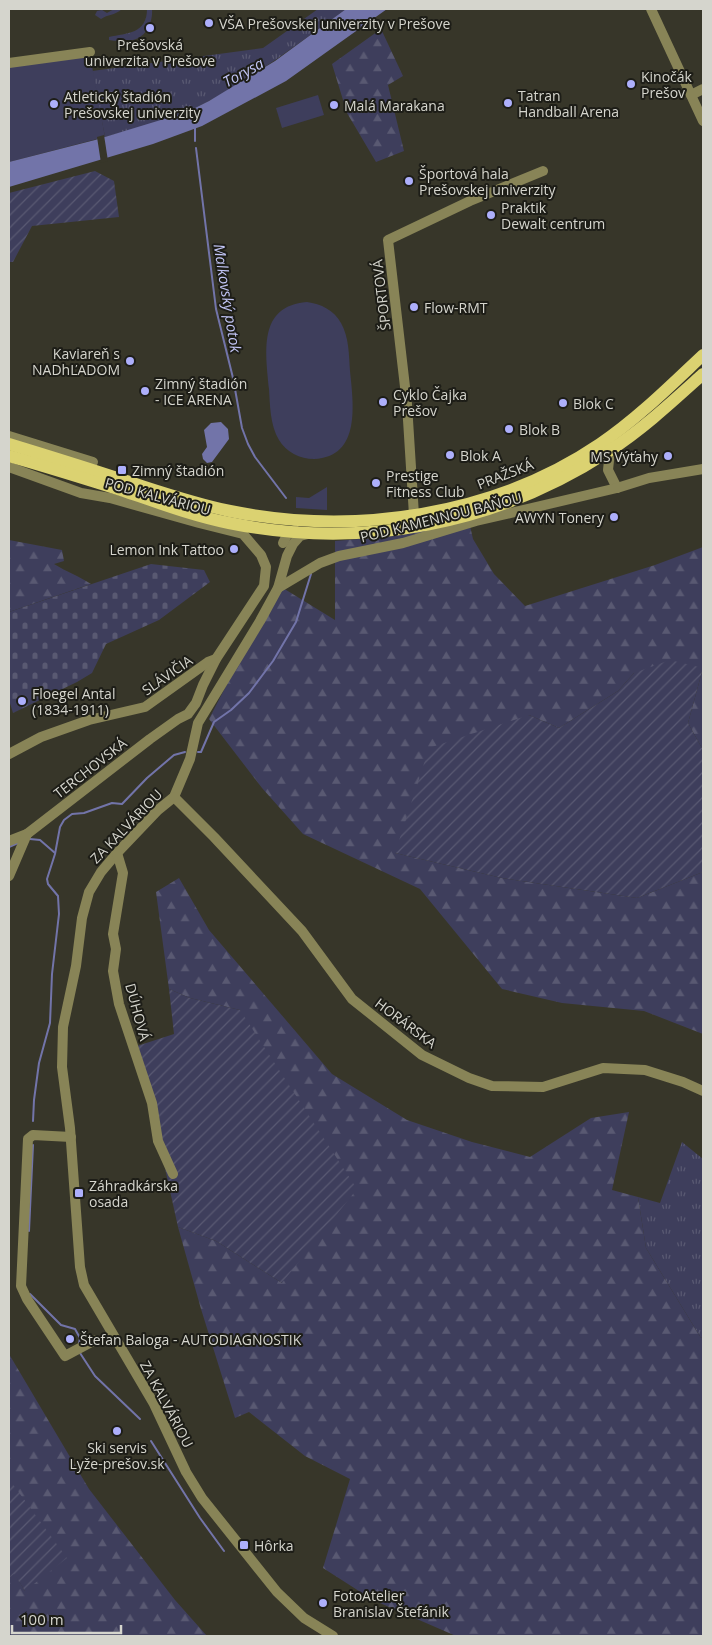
<svg xmlns="http://www.w3.org/2000/svg" width="712" height="1645" viewBox="0 0 712 1645" font-family="'Open Sans',sans-serif">
<defs>
<pattern id="grass-tufts" width="24" height="20" patternUnits="userSpaceOnUse" patternTransform="scale(1.25)"><rect width="24" height="20" fill="#3e3e5c"/><path d="M3 7l-1-3M5 7V3M7 7l1-3M15 17l-1-3M17 17v-4M19 17l1-3" fill="none" stroke="#595972"/></pattern>
<pattern id="forest-firs" width="22" height="20" patternUnits="userSpaceOnUse" patternTransform="scale(1.25)"><rect width="22" height="20" fill="#3e3e5c"/><path d="M5 1l3.5 6h-7zM16 11l3.5 6h-7z" fill="#595972"/></pattern>
<pattern id="cemetery-stones" width="16" height="16" patternUnits="userSpaceOnUse" patternTransform="scale(1.25)"><rect width="16" height="16" fill="#3e3e5c"/><path d="M2 7V4a2 2 0 0 1 4 0v3zM10 15v-3a2 2 0 0 1 4 0v3z" fill="#595972"/></pattern>
<pattern id="garden-furrows" width="10" height="10" patternUnits="userSpaceOnUse" patternTransform="scale(1.25)"><rect width="10" height="10" fill="#3e3e5c"/><path d="M-1 1l2-2M0 10L10 0M9 11l2-2" fill="none" stroke="#595972"/></pattern>
</defs>
<rect width="100%" height="100%" fill="#373629"/>
<g fill="url(#grass-tufts)">
<path d="M 114,9 L 122,9 C 114,16 108,14 101,19 L 95,15 L 97,11 L 102,10 L 107,13 Z"/>
<path d="M 147,9 L 152,9 C 153,21 147,37 133,40 C 129,40 125,40 121,40 C 117,41 114,41 109,40 L 109,37 C 127,33 147,34 147,9 Z"/>
<path d="M 318,9 L 346,9 C 296,45 245,85 189,111 C 163,123 133,129 105,137 L 92,71 L 263,48 Z"/>
<polygon points="682,1142 703,1159 703,1337 701,1338 646,1248 638,1197 660,1203"/>
</g>
<g fill="url(#forest-firs)">
<polygon points="381,29 403,76 388,85 404,151 376,162 347,113 332,64"/>
<polygon points="468,517 473,539 494,574 525,606 655,565 703,547 703,750 688,723 703,668 634,673 618,691 559,728 529,715 395,853 502,878 637,898 703,872 703,1034 644,1011 562,1003 502,989 420,889 303,834 262,788 209,719 278,585 335,620 335,541 395,536"/>
<path d="M 9,540 L 62,550 L 64,561 L 54,564 C 67,572 79,576 91,584 L 9,612 Z"/>
<polygon points="179,878 209,930 332,1074 407,1120 472,1142 530,1157 591,1118 629,1112 612,1190 638,1197 646,1248 701,1338 703,1337 703,1636 456,1636 373,1600 323,1568 350,1479 305,1456 249,1412 235,1418 201,1309 178,1227 216,1241 282,1283 240,1010 190,998 169,989 156,892"/>
<polygon points="9,1354 89,1489 175,1600 207,1636 9,1636 9,1578 14,1573 25,1591 9,1479"/>
</g>
<polygon fill="url(#cemetery-stones)" points="151,564 204,570 210,582 159,620 106,644 92,673 77,682 13,713 9,700 9,612"/>
<g fill="#3e3e5c">
<polygon points="90,55 105,137 9,162 9,65"/>
<polygon points="318,95 324,115 282,128 276,108"/>
<path d="M 307,302 C 321,304 334,310 341,323 C 349,337 349,355 350,371 C 353,402 362,457 314,459 C 300,459 286,452 279,440 C 270,425 270,405 269,389 C 266,353 257,306 307,302 Z"/>
<polygon points="327,487 327,510 296,508 296,497 309,498"/>
</g>
<g fill="url(#garden-furrows)">
<polygon points="95,171 114,181 119,217 32,226 13,262 9,262 9,193"/>
<polygon points="670,660 703,668 688,723 703,750 703,872 637,898 502,878 395,853 429,748 529,715 559,728 618,691 634,673"/>
<polygon points="169,989 190,998 240,1010 357,1189 282,1283 216,1241 178,1227 159,1141 134,1047 174,1034"/>
<polygon points="9,1479 67,1558 25,1591 14,1574 9,1578"/>
</g>
<g fill="#7274a9">
<polygon points="346,9 387,9 286,81 202,126 153,144 9,187 9,162 95,140 187,112 209,101 275,61"/>
<polygon points="221,422 228,429 229,439 212,462 207,463 203,459 202,454 207,447 204,430 211,423"/>
</g>
<polygon fill="#373629" points="104,135 108,161 101,163 97,137"/>
<g fill="none" stroke-linecap="round" stroke-linejoin="round">
<g stroke="#7274a9" stroke-width="2">
<polyline points="195,141 195,128"/>
<polyline points="196,148 216,309 233,378 242,428 248,444 255,457 286,498"/>
<polyline points="198,752 201,752 214,722 231,710 249,693 273,661 296,622 311,574"/>
<polyline points="30,839 40,840 55,853"/>
<polyline points="9,847 18,843"/>
<polyline points="33,1121 34,1100 39,1063 50,1023 52,974 59,914 58,896 48,884 47,879 55,854 60,827 64,820 72,814 84,813 112,803 122,804 147,778 174,755 185,752"/>
<polyline points="29,1231 33,1145"/>
<polyline points="30,1294 61,1325 75,1329 80,1338 79,1344"/>
<polyline points="80,1353 95,1376 140,1419"/>
<polyline points="151,1441 200,1518 224,1551"/>
</g>
<g stroke="#888457" stroke-width="10">
<polyline points="651,9 703,121"/>
<polyline points="9,63 90,52"/>
<polyline points="691,95 703,89"/>
<polyline points="9,436 93,462"/>
<polyline points="610,451 608,470 617,488"/>
<polyline points="9,467 81,493 110,498 199,523 243,534 261,555 266,567 264,586 216,659 203,685 196,703 188,714 178,719 150,739 27,834 9,841"/>
<polyline points="414,515 407,404 388,240 470,201 543,171"/>
<polyline points="308,534 300,536 293,544 287,556 278,588 260,621 198,723 190,759 174,797 158,810 117,853 101,872 89,892 82,918 76,966 63,1027 62,1067 70,1128 80,1267 84,1285 154,1404 186,1472 202,1498 277,1592 304,1618 333,1636"/>
<polyline points="283,543 287,535 295,530"/>
<polyline points="278,588 320,563 339,556 403,543 476,521 617,488 649,478 703,469"/>
<polyline points="9,754 41,737 89,720 145,707 208,662 216,659"/>
<polyline points="174,797 214,837 302,931 352,999 422,1055 469,1078 492,1086 543,1087 603,1068 645,1070 683,1082 703,1091"/>
<polyline points="117,853 123,873 113,934 116,949 113,971 119,1004 152,1103 158,1141 173,1174"/>
<polyline points="9,876 27,834"/>
<polyline points="71,1137 33,1135 28,1139 21,1286 27,1299 65,1356 95,1340"/>
</g>
<g stroke="#dbd271" stroke-width="12">
<path d="M 9,444 C 45,455 81,466 117,478 C 155,490 191,503 230,511 C 355,536 494,516 600,444 C 638,418 670,386 703,355"/>
<path d="M 9,456 C 47,467 86,479 124,491 C 159,503 194,516 229,523 C 362,550 496,525 609,451 C 643,429 673,401 703,374"/>
</g>
</g>
<g fill="#adaffb" stroke="#1d1d17" stroke-width="2">
<circle cx="209" cy="23" r="5"/>
<circle cx="150" cy="28" r="5"/>
<circle cx="631" cy="84" r="5"/>
<circle cx="508" cy="103" r="5"/>
<circle cx="54" cy="104" r="5"/>
<circle cx="334" cy="105" r="5"/>
<circle cx="409" cy="181" r="5"/>
<circle cx="491" cy="215" r="5"/>
<circle cx="414" cy="307" r="5"/>
<circle cx="130" cy="361" r="5"/>
<circle cx="145" cy="391" r="5"/>
<circle cx="383" cy="402" r="5"/>
<circle cx="563" cy="403" r="5"/>
<circle cx="509" cy="429" r="5"/>
<circle cx="450" cy="455" r="5"/>
<circle cx="668" cy="456" r="5"/>
<rect x="117" y="465" width="10" height="10" rx="2.5"/>
<circle cx="376" cy="483" r="5"/>
<circle cx="614" cy="517" r="5"/>
<circle cx="234" cy="549" r="5"/>
<circle cx="22" cy="701" r="5"/>
<rect x="74" y="1188" width="10" height="10" rx="2.5"/>
<circle cx="70" cy="1339" r="5"/>
<circle cx="117" cy="1431" r="5"/>
<rect x="239" y="1540" width="10" height="10" rx="2.5"/>
<circle cx="323" cy="1603" r="5"/>
</g>
<g text-anchor="middle" dominant-baseline="central" stroke-width="4" stroke-linejoin="round" paint-order="stroke">
<g font-size="14" fill="#d5d5cd" stroke="#1d1d17" text-anchor="start">
<text x="219" y="23">VŠA Prešovskej univerzity v Prešove</text>
<text x="150" y="44" text-anchor="middle">Prešovská<tspan x="150" dy="16">univerzita v Prešove</tspan></text>
<text x="641" y="76">Kinočák<tspan x="641" dy="16">Prešov</tspan></text>
<text x="518" y="95">Tatran<tspan x="518" dy="16">Handball Arena</tspan></text>
<text x="64" y="96">Atletický štadión<tspan x="64" dy="16">Prešovskej univerzity</tspan></text>
<text x="344" y="105">Malá Marakana</text>
<text x="419" y="173">Športová hala<tspan x="419" dy="16">Prešovskej univerzity</tspan></text>
<text x="501" y="207">Praktik<tspan x="501" dy="16">Dewalt centrum</tspan></text>
<text x="424" y="307">Flow-RMT</text>
<text x="120" y="353" text-anchor="end">Kaviareň s<tspan x="120" dy="16">NADhĽADOM</tspan></text>
<text x="155" y="383">Zimný štadión<tspan x="155" dy="16">- ICE ARENA</tspan></text>
<text x="393" y="394">Cyklo Čajka<tspan x="393" dy="16">Prešov</tspan></text>
<text x="573" y="403">Blok C</text>
<text x="519" y="429">Blok B</text>
<text x="460" y="455">Blok A</text>
<text x="658" y="456" text-anchor="end">MS Výťahy</text>
<text x="132" y="470">Zimný štadión</text>
<text x="386" y="475">Prestige<tspan x="386" dy="16">Fitness Club</tspan></text>
<text x="604" y="517" text-anchor="end">AWYN Tonery</text>
<text x="224" y="549" text-anchor="end">Lemon Ink Tattoo</text>
<text x="32" y="693">Floegel Antal<tspan x="32" dy="16">(1834-1911)</tspan></text>
<text x="89" y="1185">Záhradkárska<tspan x="89" dy="16">osada</tspan></text>
<text x="80" y="1339">Štefan Baloga - AUTODIAGNOSTIK</text>
<text x="117" y="1447" text-anchor="middle">Ski servis<tspan x="117" dy="16">Lyže-prešov.sk</tspan></text>
<text x="254" y="1545">Hôrka</text>
<text x="333" y="1595">FotoAtelier<tspan x="333" dy="16">Branislav Štefánik</tspan></text>
</g>
<g font-size="14" fill="#d5d5cd" stroke="#1d1d17">
<text transform="translate(381 295) rotate(-97)">ŠPORTOVÁ</text>
<text transform="translate(505 474) rotate(-21)">PRAŽSKÁ</text>
<text transform="translate(158 496) rotate(15)">POD KALVÁRIOU</text>
<text transform="translate(441 517) rotate(-14)">POD KAMENNOU BAŇOU</text>
<text transform="translate(167 675) rotate(-35)">SLÁVIČIA</text>
<text transform="translate(90 768) rotate(-38)">TERCHOVSKÁ</text>
<text transform="translate(126 826) rotate(-46)">ZA KALVÁRIOU</text>
<text transform="translate(138 1012) rotate(75)">DÚHOVÁ</text>
<text transform="translate(406 1023) rotate(37)">HORÁRSKA</text>
<text transform="translate(167 1404) rotate(62)">ZA KALVÁRIOU</text>
</g>
<g font-size="15" font-style="italic" fill="#c2c5f5" stroke="#1d1d17">
<text transform="translate(243 72) rotate(-29)">Torysa</text>
<text transform="translate(228 298) rotate(81)">Malkovský potok</text>
</g>
</g>
<rect width="712" height="1645" fill="none" stroke="#d5d5cd" stroke-width="20"/>
<path d="M12 1625v8h109v-8" fill="none" stroke="#d5d5cd" stroke-width="2.5"/>
<text x="20" y="1625" font-size="15" fill="#d5d5cd" stroke="#1d1d17" stroke-width="4" paint-order="stroke">100 m</text>
</svg>
